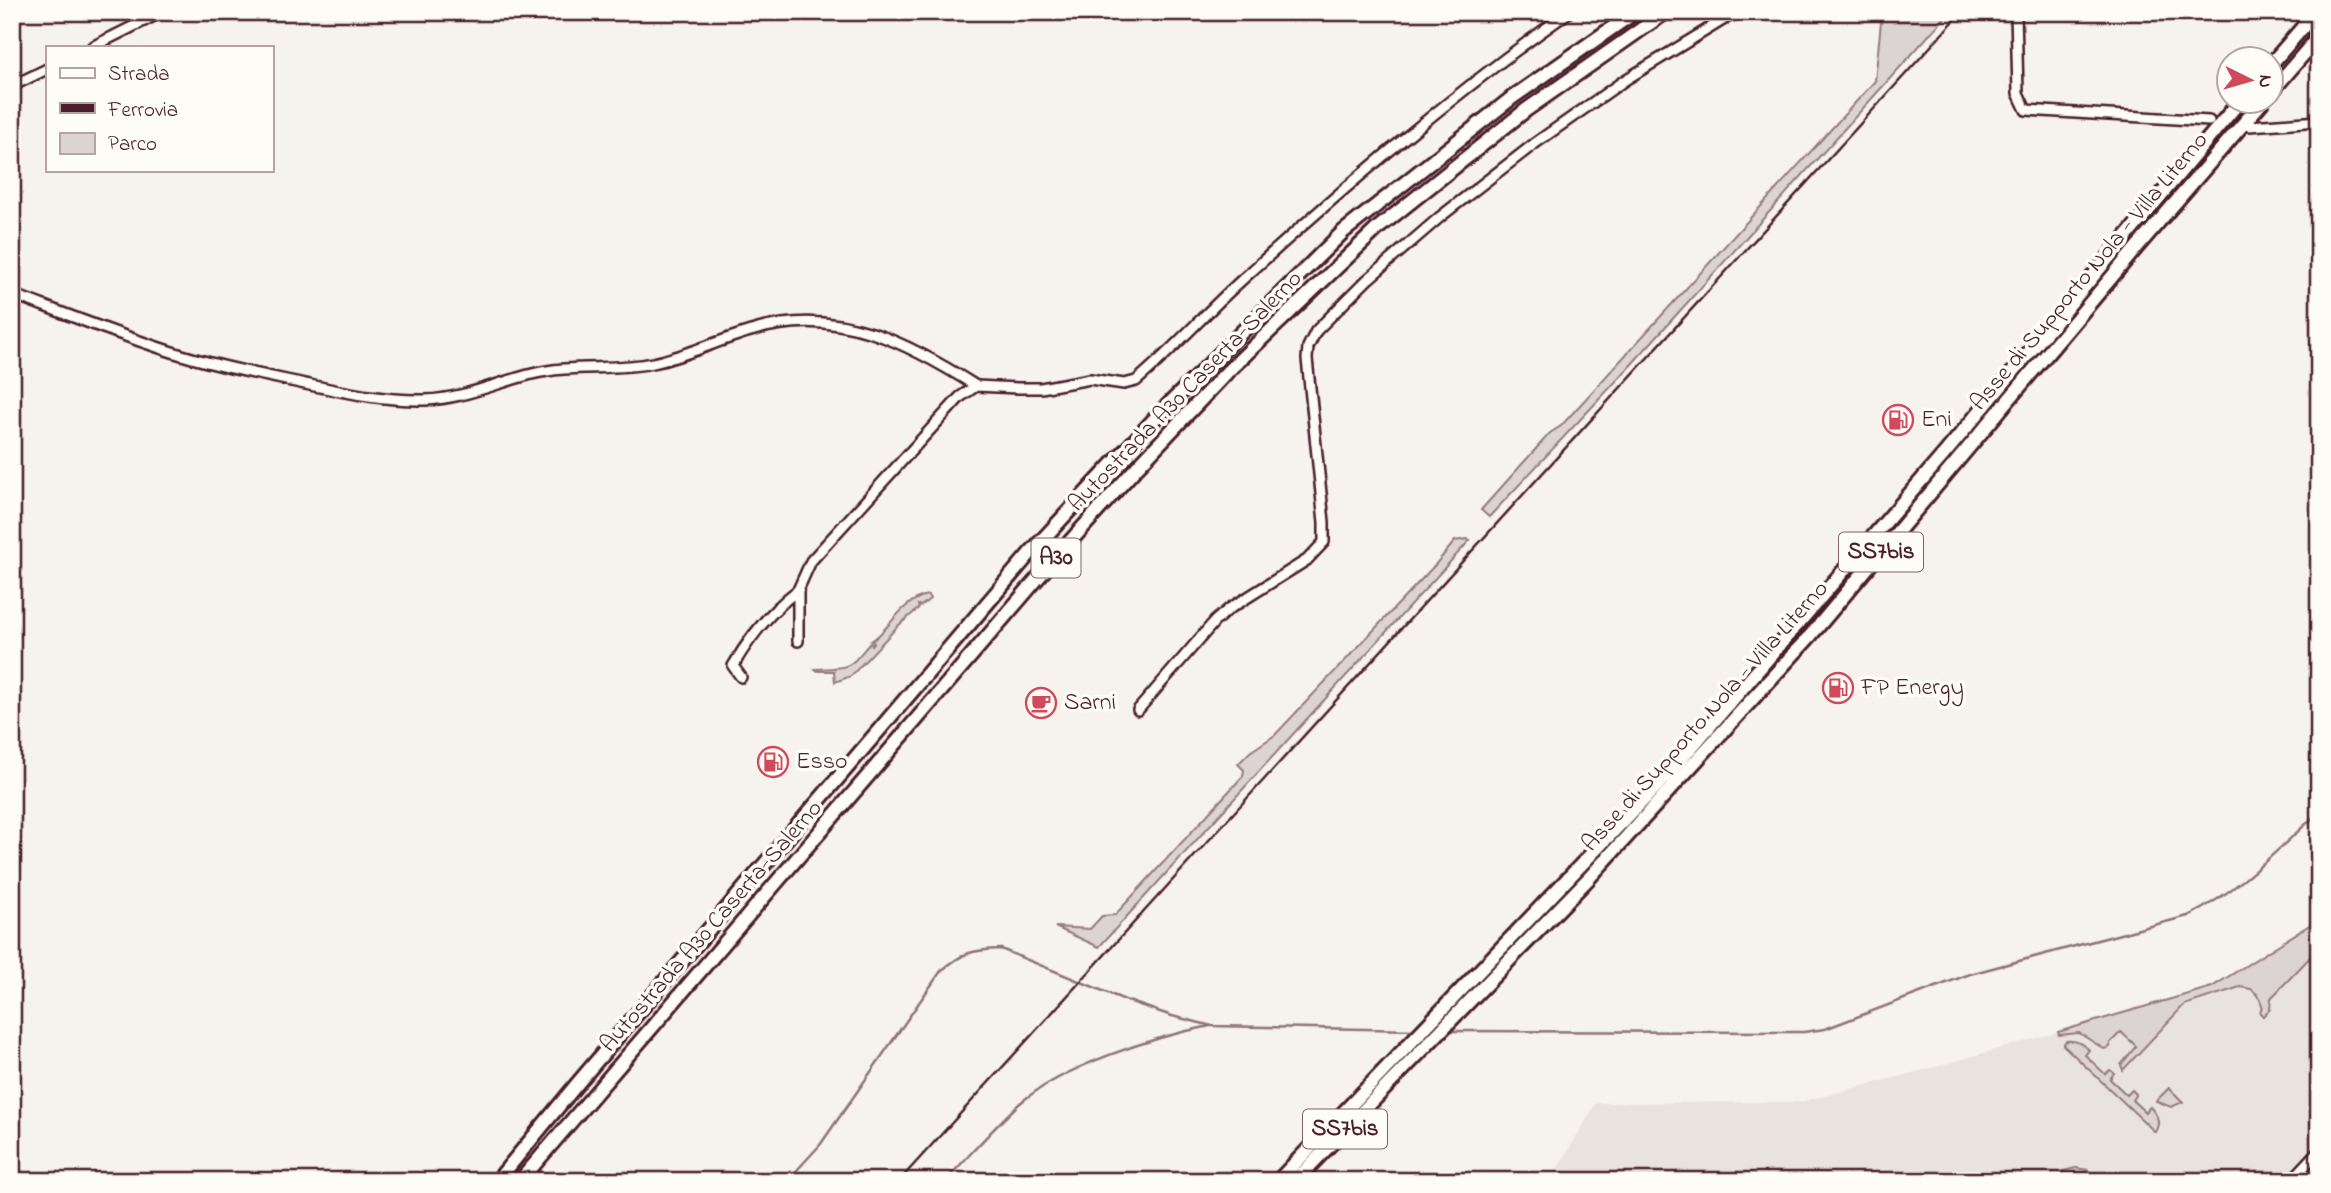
<svg xmlns="http://www.w3.org/2000/svg" width="2331" height="1193" viewBox="0 0 2331 1193" font-family="'Indie Flower',sans-serif">
<rect width="100%" height="100%" fill="#f6f3ef"/>
<filter id="ink" filterUnits="userSpaceOnUse"><feTurbulence type="fractalNoise" baseFrequency=".0143" numOctaves="2"/><feDisplacementMap in="SourceGraphic" scale="14" xChannelSelector="R" yChannelSelector="G"/><feConvolveMatrix kernelMatrix="1 2 1 2 8 2 1 2 1" color-interpolation-filters="sRGB"/></filter>
<g filter="url(#ink)">
<polygon fill="#e9e3e0" points="2319,919 2319,1181 1550,1181 1596,1103 1800,1102 1928,1069 2199,992 2232,974"/>
<g fill="#dcd4d2" stroke="#937a7e" stroke-width="2">
<polygon points="1882,12 1950,12 1621,376 1489,517 1481,510 1550,433 1561,426 1875,81"/>
<polygon points="1467,539 1470,540 1099,947 1055,927 1090,929 1102,916 1115,915 1243,776 1244,770 1238,764 1250,752 1275,735 1435,565 1455,541"/>
<path d="M 928,595 L 930,599 L 921,606 L 918,605 L 919,608 L 898,626 L 851,676 L 835,682 L 834,671 L 818,671 L 815,669 C 853,668 848,668 870,643 L 872,645 L 874,643 L 871,641 C 886,634 902,599 928,595 Z"/>
<polygon points="2319,919 2319,948 2271,998 2270,1009 2263,1016 2260,1013 2262,1005 2258,995 2251,989 2240,987 2184,1005 2123,1070 2121,1065 2136,1046 2121,1032 2110,1043 2110,1047 2104,1049 2079,1033 2059,1035 2058,1032 2212,987"/>
<path d="M 2066,1041 C 2076,1040 2082,1043 2089,1050 L 2085,1055 L 2105,1074 L 2110,1070 L 2114,1073 L 2110,1079 L 2127,1095 L 2132,1090 L 2136,1094 L 2132,1100 L 2145,1112 L 2150,1107 C 2158,1115 2161,1123 2155,1132 L 2063,1045 Z"/>
<polygon points="2169,1088 2183,1102 2171,1107 2156,1101"/>
<polygon points="2076,1168 2088,1170 2096,1181 2058,1181 2064,1176 2063,1171"/>
</g>
<g fill="none" stroke-linecap="round" stroke-linejoin="round">
<g stroke="#8e7378" stroke-width="2.5">
<path d="M 1447,1031 L 1804,1032 L 1825,1029 L 1970,974 L 2188,916 C 2238,892 2277,850 2319,812"/>
<path d="M 787,1181 L 820,1145 L 941,971 C 964,952 971,950 1001,949 L 1125,1000 L 1172,1016 L 1212,1026 L 1416,1030"/>
<path d="M 945,1181 C 969,1156 993,1128 1019,1104 C 1063,1066 1153,1037 1210,1026"/>
</g>
<g stroke="#4a1f2b" stroke-width="14">
<g id="minor">
<polyline points="2016,12 2018,93 2026,110 2209,121"/>
<polyline points="92,47 162,12"/>
<polyline points="12,86 47,69"/>
<polyline points="2249,126 2319,121"/>
<path d="M 12,294 C 63,313 114,333 166,350 C 211,365 258,374 305,384 C 344,392 384,401 425,400 C 462,399 496,383 532,374 C 572,364 613,371 653,363 C 687,356 723,338 758,329 C 839,306 910,344 976,386"/>
<path d="M 798,590 L 811,561 L 960,397 L 976,386 L 1018,388 L 1041,388 L 1090,379 L 1124,384 L 1136,381 C 1174,349 1207,311 1244,278 C 1348,184 1454,93 1569,12"/>
<path d="M 741,677 L 733,666 C 749,638 772,610 798,590 L 798,641"/>
<polyline points="1138,710 1215,621 1229,609 1307,560 1324,542 1324,522 1307,359 1308,347 1316,331 1367,280 1440,217 1534,144 1625,80 1736,12"/>
<polyline points="2291,1181 2319,1151"/>
</g>
</g>
<g stroke="#4a1f2b" stroke-width="18">
<g id="highway">
<polyline points="2272,63 2316,12"/>
<polyline points="2272,91 2319,36"/>
<polyline points="497,1181 577,1084 1031,552 1160,413 1343,232 1513,97 1635,12"/>
<polyline points="520,1181 1049,565 1138,466 1228,371 1378,228 1526,110 1666,12"/>
<polyline points="1278,1181 1671,771 1945,453 2239,102"/>
<polyline points="1295,1181 1589,878 1811,635 2137,247 2262,102"/>
</g>
</g>
<use href="#minor" stroke="#fdfcf7" stroke-width="9"/>
<use href="#highway" stroke="#fdfcf7" stroke-width="12"/>
<polyline stroke="#4a1f2b" stroke-width="2.5" points="899,1181 1962,12"/>
</g>
</g>
<defs>
<g id="fuel-ring" transform="scale(1.575)"><circle r="9.5" fill="#fdfcf7" stroke="#d1495b" stroke-width="1.5"/><path d="M-5.5-6h7V0h2V4h1.3V-2.5L3-4.5l.8-.8L6-3V5H2.5V1h-1V6h-7ZM-4.2-4.7v3.2H.2V-4.7Z" fill="#d1495b"/></g>
<g id="cafe-ring" transform="scale(1.575)"><circle r="9.5" fill="#fdfcf7" stroke="#d1495b" stroke-width="1.5"/><path d="M-5.5-4.5H6V0H3Q3 3.5 0 3.5H-2.5Q-5.5 3.5-5.5 0ZM3-3.2v2h1.7v-2ZM-6 4.5H4V6H-6Z" fill="#d1495b"/></g>
</defs>
<g fill-rule="evenodd">
<use href="#fuel-ring" x="1898" y="420"/>
<use href="#fuel-ring" x="1838" y="688"/>
<use href="#cafe-ring" x="1041" y="703"/>
<use href="#fuel-ring" x="773" y="762"/>
</g>
<g text-anchor="middle" dominant-baseline="central" stroke-width="7" stroke-linejoin="round" paint-order="stroke">
<g fill="#fdfcf7" stroke="#806168" stroke-width="2">
<rect x="1839" y="532.5" width="84" height="39" rx="5"/>
<rect x="1031.5" y="538.5" width="49" height="39" rx="5"/>
<rect x="1303" y="1109.5" width="84" height="39" rx="5"/>
</g>
<g font-size="23" font-weight="bold" fill="#4a1f2b">
<text x="1881" y="552">SS7bis</text>
<text x="1056" y="558">A30</text>
<text x="1345" y="1129">SS7bis</text>
</g>
<g font-size="24" fill="#4a1f2b" stroke="#fdfcf7">
<text transform="translate(2090 272) rotate(-50)">Asse di Supporto Nola - Villa Literno</text>
<text transform="translate(1186 392) rotate(-46)">Autostrada A30 Caserta-Salerno</text>
<text transform="translate(1706 717) rotate(-48)">Asse di Supporto Nola - Villa Literno</text>
<text transform="translate(712 927) rotate(-49)">Autostrada A30 Caserta-Salerno</text>
</g>
<g font-size="24" fill="#4a1f2b" stroke="#fdfcf7" text-anchor="start">
<text x="1921" y="420">Eni</text>
<text x="1861" y="688">FP Energy</text>
<text x="1064" y="703">Sarni</text>
<text x="796" y="762">Esso</text>
</g>
</g>
<rect width="2331" height="1193" fill="none" stroke="#fdfcf7" stroke-width="42"/>
<rect x="21" y="21" width="2289" height="1151" fill="none" stroke="#4a1f2b" stroke-width="2.5" filter="url(#ink)"/>
<rect x="46" y="46" width="228" height="126" fill="#fdfcf7" stroke="#b5a4a5" stroke-width="2"/>
<rect x="60" y="68" width="35" height="10" fill="#fdfcf7" stroke="#b5a4a5" stroke-width="2"/>
<text x="108" y="80" font-size="21" fill="#4a1f2b">Strada</text>
<rect x="60" y="103" width="35" height="10" fill="#4a1f2b" stroke="#b5a4a5" stroke-width="2"/>
<text x="108" y="116" font-size="21" fill="#4a1f2b">Ferrovia</text>
<rect x="60" y="133" width="35" height="21" fill="#dcd4d2" stroke="#b5a4a5" stroke-width="2"/>
<text x="108" y="150" font-size="21" fill="#4a1f2b">Parco</text>
<g transform="translate(2250 80) rotate(95)"><circle r="33" fill="#fdfcf7" stroke="#b5a4a5" stroke-width="2"/>
<path d="M0-5L12 26L0 18L-12 26Z" fill="#d1495b"/>
<text y="-10" font-size="19" font-weight="bold" text-anchor="middle" fill="#4a1f2b">N</text>
</g>
</svg>
